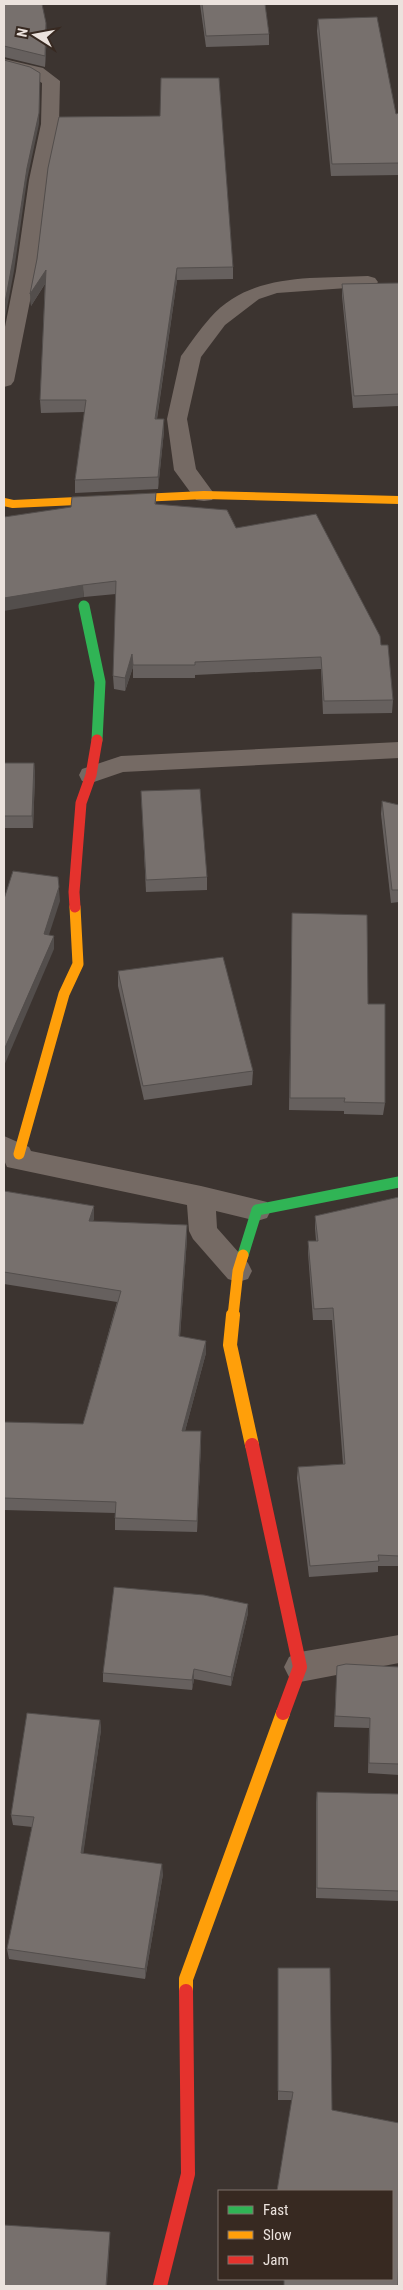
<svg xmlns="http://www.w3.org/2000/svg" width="403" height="2290" viewBox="0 0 403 2290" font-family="'Roboto Condensed',sans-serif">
<rect width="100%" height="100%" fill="#3c3430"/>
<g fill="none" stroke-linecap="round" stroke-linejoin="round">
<g fill="#756a64" fill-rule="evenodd">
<polygon points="4,59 43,68 60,81 59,124 47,180 36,271 14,381 11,385 4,387 4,332 16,271 29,180 41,124 42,83 31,76 4,69"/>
<path d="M 368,276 L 375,278 L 378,282 L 375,286 L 277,293 L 259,299 L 225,325 L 201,357 L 187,419 L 196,469 L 215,495 L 212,500 L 204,501 L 196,500 L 174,470 L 167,419 L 181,356 L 184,352 C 192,341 200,329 210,318 C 251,272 312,279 368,276 Z"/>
<polygon points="399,742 399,758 123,772 91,783 82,781 79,775 82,769 121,756"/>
<polygon points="4,1136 29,1147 31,1151 201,1186 267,1202 271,1210 267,1218 257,1221 216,1211 217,1228 248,1263 252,1271 248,1279 238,1282 228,1279 193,1239 189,1231 187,1205 7,1167 4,1160"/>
<polygon points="399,1635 399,1663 300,1682 289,1677 284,1667 289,1657 300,1652"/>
</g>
<g stroke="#30b455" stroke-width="11">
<polyline points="84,606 100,682 97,740"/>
<polyline points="243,1255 257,1210 399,1182"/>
</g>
<polyline stroke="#ff9f0a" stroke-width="8" points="4,502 13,504 204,495 399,500"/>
<g stroke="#ff9f0a" stroke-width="11">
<polyline points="19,1154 64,994 78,964 75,907"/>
<polyline points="233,1316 238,1271 243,1255"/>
</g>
<g stroke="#ff9f0a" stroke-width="14">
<polyline points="233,1315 230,1345 252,1445"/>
<polyline points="186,1991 186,1979 283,1713"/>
</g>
<polyline stroke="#e5322d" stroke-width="11" points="75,907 74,892 81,803 91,775 97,740"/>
<g stroke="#e5322d" stroke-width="14">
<polyline points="252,1445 300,1667 283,1713"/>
<polyline points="160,2286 188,2174 186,1991"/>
</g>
</g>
<g fill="#66605e">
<polygon points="4,4 47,34 45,67 4,57 4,58"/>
<polygon points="200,4 265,4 269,34 269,45 206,47"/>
<polygon points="318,19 396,114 399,113 399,175 331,176 317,31"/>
<polygon points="37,259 233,267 233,279 177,280 157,419 164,431 158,489 75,493 75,480 85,412 41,413 40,400 45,284 31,306 30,294"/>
<polygon points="399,283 399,406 353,408 342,296 342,284"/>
<polygon points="156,493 156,504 236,528 381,645 393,700 392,713 323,714 321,669 195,675 195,678 133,678 133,667 125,691 114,689 113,676 116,594 84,597 71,507"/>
<polygon points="4,763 34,763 35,776 33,828 4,828"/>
<polygon points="141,791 207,877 207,890 146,892"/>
<polygon points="382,801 399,805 399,902 391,903 381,814"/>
<polygon points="292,926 368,1004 385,1103 383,1115 344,1114 344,1111 289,1110"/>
<polygon points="118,971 253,1071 252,1085 144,1100 118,986"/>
<polygon points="4,1191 94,1206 94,1218 93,1221 187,1225 187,1238 180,1337 206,1341 206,1353 185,1431 201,1443 197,1532 115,1530 115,1513 4,1510 4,1422 83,1424 117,1302 4,1284"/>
<polygon points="399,1197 399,1566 378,1566 378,1572 309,1577 297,1478 298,1467 343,1464 332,1320 313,1320 308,1253 308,1241 316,1241 315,1228 315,1216"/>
<polygon points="248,1613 231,1686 194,1679 192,1690 103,1682 103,1673"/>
<polygon points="337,1666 399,1667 399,1775 368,1773 369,1728 334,1727"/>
<polygon points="100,1720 101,1730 83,1853 163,1874 145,1979 9,1959 7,1949 32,1827 13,1825 11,1815"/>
<polygon points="317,1792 399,1823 399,1901 316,1898 316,1802"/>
<polygon points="278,1968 330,1968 332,2110 399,2123 399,2257 398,2286 284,2286 284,2279 392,2279 392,2191 277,2191 292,2100 278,2100"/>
</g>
<g fill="#534e4c">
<polygon points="46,23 47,34 45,67 45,56"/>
<polygon points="40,73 40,84 39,124 27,180 14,271 4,324 4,308"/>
<polygon points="177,268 177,280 155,431 155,419"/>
<polygon points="46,270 46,282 31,306 30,294"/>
<polygon points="164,419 164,431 158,489 158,477"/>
<polygon points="83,585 84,597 4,611 4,598"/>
<polygon points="132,654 133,667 125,691 125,678"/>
<polygon points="34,763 35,776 33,828 32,816"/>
<polygon points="58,877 60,901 45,947 44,934"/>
<polygon points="54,936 54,949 4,1066 4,1050"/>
<polygon points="94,1206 94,1218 90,1233 89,1221"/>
<polygon points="187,1225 187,1238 179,1348 179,1336"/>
<polygon points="206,1341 206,1353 182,1442 182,1431"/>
<polygon points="201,1431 201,1443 197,1532 197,1521"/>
<polygon points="248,1604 248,1613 231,1686 231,1677"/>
<polygon points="194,1669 194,1679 192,1690 192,1680"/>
<polygon points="100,1720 101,1730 82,1863 81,1853"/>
<polygon points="162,1864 163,1874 145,1979 145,1969"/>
<polygon points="110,2232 110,2239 107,2286 106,2286"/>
</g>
<g fill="#77706d" stroke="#534e4c">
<polygon points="4,4 42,4 46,23 45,56 4,46"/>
<polygon points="202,4 265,4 269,34 206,36"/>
<polygon points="377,17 396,114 399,113 399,163 332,164 318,19"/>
<polygon points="4,60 30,67 40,73 39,113 27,168 13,259 4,308"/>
<polygon points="161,78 219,78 233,267 177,268 155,419 164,419 158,477 75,480 86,400 40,400 46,270 30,294 37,259 48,168 59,117 160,116"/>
<polygon points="399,283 399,394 354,396 342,284"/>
<polygon points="156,493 155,504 227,510 236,528 316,514 380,636 381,645 388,645 393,700 324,701 321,657 195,662 195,665 133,665 132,654 125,678 113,676 116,581 83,585 4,598 4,517 71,507 72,497"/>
<polygon points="4,763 34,763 32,816 4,816"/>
<polygon points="200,789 207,877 146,880 141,791"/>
<polygon points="382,801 399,805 399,890 392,890"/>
<polygon points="13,871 58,877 59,887 44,934 54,936 4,1050 4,899"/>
<polygon points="292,913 367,915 368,1004 385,1004 385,1103 344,1102 345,1098 290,1098"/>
<polygon points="223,957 253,1071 143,1086 118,971"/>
<polygon points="4,1191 94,1206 89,1221 187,1225 179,1336 206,1341 182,1431 201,1431 197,1521 115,1518 116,1502 4,1498 4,1422 83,1424 121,1291 4,1272"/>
<polygon points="399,1197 399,1556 378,1555 379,1561 310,1566 298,1467 345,1464 333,1308 314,1309 308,1241 318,1241 315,1216"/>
<polygon points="114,1587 204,1595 248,1604 231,1677 194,1669 192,1680 103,1673"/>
<polygon points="346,1664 399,1667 399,1764 369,1763 370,1718 335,1716 337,1666"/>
<polygon points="27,1713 100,1720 81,1853 162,1864 145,1969 7,1949 34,1817 11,1815"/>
<polygon points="317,1792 399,1794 399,1891 317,1888"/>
<polygon points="278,1968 330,1968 332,2110 399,2123 399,2249 398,2286 284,2286 284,2279 392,2279 392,2191 277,2191 293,2092 278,2091"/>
<polygon points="4,2225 110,2232 106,2286 4,2286"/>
</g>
<rect width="403" height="2290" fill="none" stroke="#ebe2dd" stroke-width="10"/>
<rect x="218" y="2190" width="175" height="90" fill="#372921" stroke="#7f736c"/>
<rect x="228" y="2206" width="25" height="8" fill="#30b455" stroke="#7f736c"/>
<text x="263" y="2215" font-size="15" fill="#ebe2dd">Fast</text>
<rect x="228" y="2231" width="25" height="8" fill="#ff9f0a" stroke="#7f736c"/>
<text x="263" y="2240" font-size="15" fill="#ebe2dd">Slow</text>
<rect x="228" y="2256" width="25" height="8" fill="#e5322d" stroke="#7f736c"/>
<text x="263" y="2265" font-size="15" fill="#ebe2dd">Jam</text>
<g transform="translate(35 35) rotate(281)" stroke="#372921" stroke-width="4" paint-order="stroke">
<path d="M0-4L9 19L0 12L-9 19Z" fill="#ebe2dd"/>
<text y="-8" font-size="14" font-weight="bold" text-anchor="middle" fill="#ebe2dd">N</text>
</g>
</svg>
